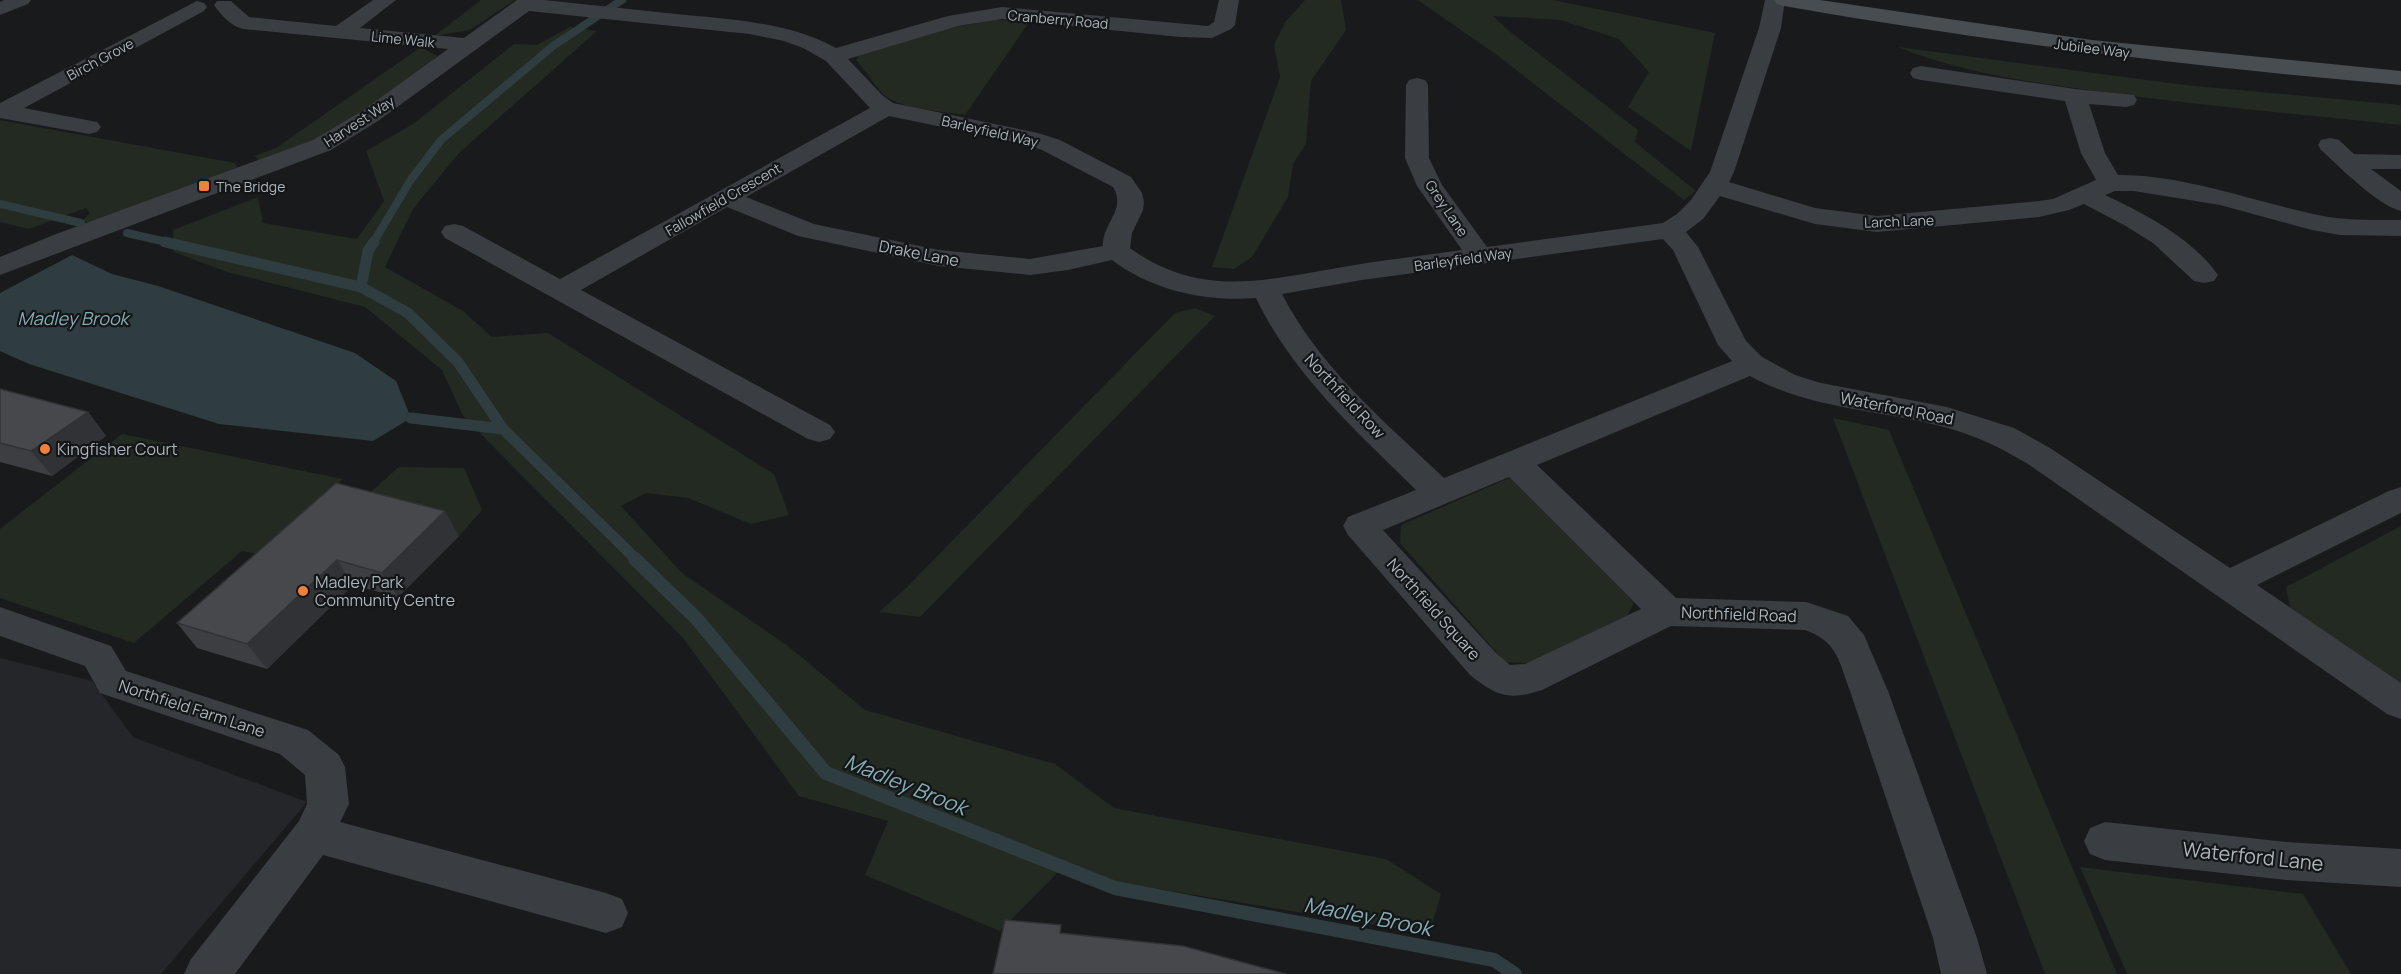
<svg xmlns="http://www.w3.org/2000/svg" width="2401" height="974" viewBox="0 0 2401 974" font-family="Manrope,sans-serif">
<rect width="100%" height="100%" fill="#191a1c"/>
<polygon fill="#252629" points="0,658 92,681 133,737 307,802 161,974 0,974"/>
<g fill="#222a21">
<polygon points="481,0 515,0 470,30 434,36"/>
<polygon points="1305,0 1341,0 1346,30 1311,81 1306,144 1293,164 1288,197 1252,257 1234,269 1212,267 1280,77 1274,45 1286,21"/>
<polygon points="1418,0 1553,0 1715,33 1691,151 1628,107 1649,72 1619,39 1561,20 1493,16 1508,30 1638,130 1635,142 1696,191 1684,200 1498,56"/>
<path d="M 995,20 L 1030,21 L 965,115 C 941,111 895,110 879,90 C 871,80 865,70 856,60 L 861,53 L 939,30 Z"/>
<polygon points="570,27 597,31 459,153 413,209 385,267 463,311 492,337 548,333 774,474 789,515 751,524 688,498 646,493 621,506 682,573 788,646 865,710 1055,764 1114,808 1386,859 1441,894 1429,934 1117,882 1068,862 1000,931 865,875 888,821 799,796 683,638 463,416 442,370 365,307 227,272 174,252 173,230 258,197 263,223 357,239 384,201 366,151 413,124 514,44 537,45"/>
<path d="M 421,47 L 437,56 C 394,101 320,142 262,162 L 254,156 L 276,148 Z"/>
<path d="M 1898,47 L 2185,85 L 2401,105 L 2401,125 C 2297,114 2192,105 2088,90 C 2023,81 1959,72 1898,47 Z"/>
<polygon points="0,120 235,163 238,169 88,223 83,220 90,213 86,208 29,229 0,222"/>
<polygon points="1195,308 1215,316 920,617 879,612 908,586 1175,313"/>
<polygon points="1833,418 1889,430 2117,974 2045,974"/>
<polygon points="122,434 343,479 258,554 242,551 134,643 0,598 0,529"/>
<polygon points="399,467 464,468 482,510 459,536 352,508"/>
<polygon points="1509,478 1634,603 1627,616 1529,663 1505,662 1400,543 1401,525"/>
<polygon points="2401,526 2401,685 2299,616 2290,607 2286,587"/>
<polygon points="2080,867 2303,894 2351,974 2127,974"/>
</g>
<polygon fill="#2f3d40" points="72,255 112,274 158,286 355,353 396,381 411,418 373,441 219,424 29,364 0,351 0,293"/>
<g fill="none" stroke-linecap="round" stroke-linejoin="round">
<g stroke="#2f3d40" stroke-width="8">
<polyline points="0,204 81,223"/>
<polyline points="127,233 171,243"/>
<polyline points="373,243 410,181 441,140 553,46 622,0"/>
</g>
<g stroke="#2f3d40" stroke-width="11">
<polyline points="165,242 361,287"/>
<polyline points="374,242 368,251 361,287 408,313 458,362 503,429"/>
<polyline points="411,418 503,429 637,560"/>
</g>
<polyline stroke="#2f3d40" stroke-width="14" points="635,559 696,618 826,773 1115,888 1494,960 1515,974"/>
<g fill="#3a3d41" fill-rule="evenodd">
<polygon points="4,0 31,0 28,4 0,15 0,2"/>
<path d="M 373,0 L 396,0 L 360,28 L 464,38 L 517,0 L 544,0 C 591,5 638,10 686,15 C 737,20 791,23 836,48 L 948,16 L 1002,7 L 1208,26 L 1214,22 L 1219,0 L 1239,0 L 1235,25 L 1231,29 L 1212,38 L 1180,37 L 1002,19 L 958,26 L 848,59 L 882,95 L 893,103 L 1038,133 L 1060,140 L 1131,177 L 1142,193 L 1144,202 L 1143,210 L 1132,233 L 1130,248 C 1200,299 1265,280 1343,267 C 1382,260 1422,256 1462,250 L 1417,186 L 1405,158 L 1406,85 L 1409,80 L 1417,78 L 1425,80 L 1428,85 L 1429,158 L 1442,185 L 1487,247 L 1663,223 L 1677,214 L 1691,200 L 1710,172 L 1759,28 L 1765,0 L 1785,0 L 1781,28 L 1734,172 L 1729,182 L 1815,208 L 1877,216 L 2039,201 L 2053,199 L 2096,180 L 2081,153 L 2065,101 L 1921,80 L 1913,78 L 1910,73 L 1913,68 L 1921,66 L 2075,89 L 2134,95 L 2137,100 L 2134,105 L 2126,107 L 2089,104 L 2105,153 L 2118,175 C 2185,175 2249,200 2313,214 C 2342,221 2372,220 2401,220 L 2401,236 L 2340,235 L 2312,230 L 2220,205 L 2134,191 L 2115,191 L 2105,195 C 2145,214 2192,238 2218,275 L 2214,281 L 2204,283 L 2194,281 L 2153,243 L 2124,225 L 2084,204 L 2069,210 L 2039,217 L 1877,232 L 1815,224 L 1720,196 L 1703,219 L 1686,232 L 1698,247 L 1746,341 L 1762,357 L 1795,375 L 1821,383 L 1947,407 L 2014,428 L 2050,448 L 2230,568 L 2389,491 L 2401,487 L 2401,513 L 2257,585 L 2401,683 L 2401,719 L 2387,714 L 2028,464 C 2001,448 1975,435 1944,427 C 1877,409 1812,410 1750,376 L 1537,465 L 1676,598 L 1806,602 L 1848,616 L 1864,635 L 1888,691 L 1977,938 L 1987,974 L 1941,974 L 1933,938 L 1850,691 C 1839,661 1837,641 1805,630 L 1671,626 L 1542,690 C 1509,701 1496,696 1470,675 L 1348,535 L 1343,526 L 1348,517 L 1416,490 C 1357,432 1292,374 1256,298 C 1206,302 1153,291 1112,260 L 1068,270 L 1030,275 L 939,266 L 798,236 L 727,207 L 581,290 L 830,425 L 835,432 L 830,439 L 819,442 L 808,439 L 445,238 L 441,232 L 445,226 L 454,224 L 463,226 L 560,279 L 870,108 L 826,61 L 803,48 L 784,41 L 749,34 L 529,11 L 378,121 L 331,150 L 0,275 L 0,257 L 56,234 L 313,140 L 362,111 L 448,49 L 243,29 C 231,26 221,15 214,5 L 217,1 L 231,1 L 249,17 L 336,26 ZM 889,116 L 1024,144 L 1042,150 L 1113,187 C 1127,210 1102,223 1103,246 L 1030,259 L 939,250 L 814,224 L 746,197 ZM 1663,239 L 1673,250 L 1718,345 L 1732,361 L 1444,478 C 1385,422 1320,368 1282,294 L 1362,280 ZM 1509,477 L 1641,609 L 1525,664 L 1510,665 L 1496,653 L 1383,530 Z"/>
<polygon points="197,1 204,3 207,7 204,11 24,108 97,122 101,127 97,132 89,134 0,118 0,103"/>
<path d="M 2330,138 L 2339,140 L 2354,154 L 2401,155 L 2401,169 L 2371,169 L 2401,191 L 2401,211 C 2377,205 2341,168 2321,150 L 2318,145 L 2321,140 Z"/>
<polygon points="0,607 111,646 126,671 308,730 339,755 345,767 349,804 340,822 606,893 622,899 628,913 622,927 606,933 323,855 235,974 184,974 191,959 299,821 307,804 305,775 280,754 100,693 85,666 0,636"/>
<polygon points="2105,822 2286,842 2401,849 2401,887 2286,880 2105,860 2090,854 2084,841 2090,828"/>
</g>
<path fill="#484d51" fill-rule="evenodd" d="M 1774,0 L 1820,0 L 2092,40 L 2401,71 L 2401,85 C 2194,67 1989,42 1784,6 L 1777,4 Z"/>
</g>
<g fill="#3c3e41">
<polygon points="0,389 88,412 106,436 52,476 0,462"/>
<polygon points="336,483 459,536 398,597 353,585 267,669 197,648 177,623"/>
</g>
<g fill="#313235">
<polygon points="88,412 106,436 52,476 31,451"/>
<polygon points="445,511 459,536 398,597 382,573"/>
<polygon points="337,560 353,585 267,669 247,644"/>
</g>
<g fill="#46484c" stroke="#313235" stroke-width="1.5">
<polygon points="0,389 88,412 31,451 0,443"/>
<polygon points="336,483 445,511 382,573 337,560 247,644 177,623"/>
<polygon points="1005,920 1061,925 1060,933 1183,946 1286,974 993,974"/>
</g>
<g fill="#f1803c" stroke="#141517" stroke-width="2">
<rect x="198" y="180" width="12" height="12" rx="3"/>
<circle cx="45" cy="449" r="6"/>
<circle cx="303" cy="591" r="6"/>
</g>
<g text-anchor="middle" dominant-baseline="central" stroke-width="4.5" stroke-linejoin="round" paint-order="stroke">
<g font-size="14" fill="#acb5bb" stroke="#141517">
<text transform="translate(1058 19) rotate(5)">Cranberry Road</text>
<text transform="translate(403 39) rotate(6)">Lime Walk</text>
<text transform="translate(2092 48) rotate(7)">Jubilee Way</text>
<text transform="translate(100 59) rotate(-28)">Birch Grove</text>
<text transform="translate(359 121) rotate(-33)">Harvest Way</text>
<text transform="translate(990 131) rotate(13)">Barleyfield Way</text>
<text transform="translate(723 199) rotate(-30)">Fallowfield Crescent</text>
<text transform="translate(1447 208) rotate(56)">Grey Lane</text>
<text transform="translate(1899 221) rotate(-2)">Larch Lane</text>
<text transform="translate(1463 259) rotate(-8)">Barleyfield Way</text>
</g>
<g font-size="14" fill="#acb5bb" stroke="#141517" text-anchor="start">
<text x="216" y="186">The Bridge</text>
</g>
<g font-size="16" fill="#acb5bb" stroke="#141517">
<text transform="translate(919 253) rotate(11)">Drake Lane</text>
<text transform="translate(1345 396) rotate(47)">Northfield Row</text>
<text transform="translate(1897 408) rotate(11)">Waterford Road</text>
<text transform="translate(1434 609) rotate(48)">Northfield Square</text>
<text transform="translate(1739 614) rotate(2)">Northfield Road</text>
<text transform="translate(192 708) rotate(18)">Northfield Farm Lane</text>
</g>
<g font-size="16" fill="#acb5bb" stroke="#141517" text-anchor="start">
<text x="57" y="449">Kingfisher Court</text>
<text x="315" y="582">Madley Park<tspan x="315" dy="18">Community Centre</tspan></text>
</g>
<g font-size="18" font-style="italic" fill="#84adb5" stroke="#141517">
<text x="73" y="318">Madley Brook</text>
</g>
<g font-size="20" fill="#acb5bb" stroke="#141517">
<text transform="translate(2253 856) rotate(6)">Waterford Lane</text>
</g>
<g font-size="21" font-style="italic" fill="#84adb5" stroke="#141517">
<text transform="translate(906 784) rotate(22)">Madley Brook</text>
<text transform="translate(1368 916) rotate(11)">Madley Brook</text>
</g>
</g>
</svg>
